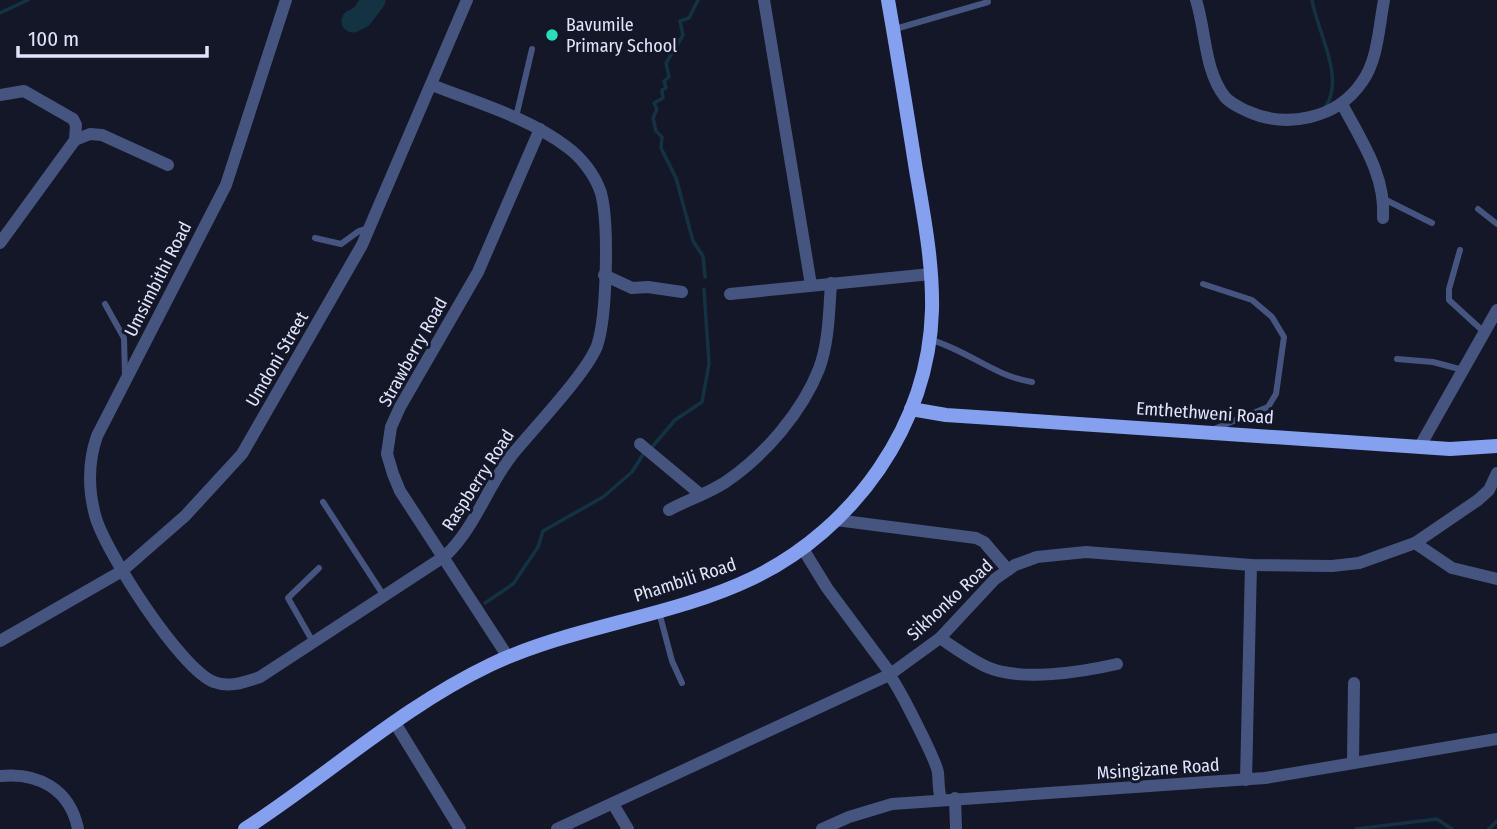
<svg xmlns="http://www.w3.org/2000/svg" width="1497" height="829" viewBox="0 0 1497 829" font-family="'Fira Sans Condensed',sans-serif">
<rect width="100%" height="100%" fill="#141728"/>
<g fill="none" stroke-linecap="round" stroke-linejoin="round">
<g stroke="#133242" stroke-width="3.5">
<polyline points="698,0 689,18 680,21 683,35 666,63 669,77 664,81 666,88 662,90 663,98 654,103 657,109 653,118 656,131 662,137 661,148 676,178 693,241 703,256 705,277"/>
<path d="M 1312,0 C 1317,31 1345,77 1326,106"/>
<polyline points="0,13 28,0"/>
<polyline points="653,446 675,420 702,402 709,364 704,289"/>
<polyline points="485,603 513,584 538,547 543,531 603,497 632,472 644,453"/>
<polyline points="1356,829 1437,819 1452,829"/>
<polyline points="1489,829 1497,821"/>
</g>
<polyline stroke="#133242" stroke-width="23" points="353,21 361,17 374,0"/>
<g stroke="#465580" stroke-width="6">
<polyline points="895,29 988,2"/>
<polyline points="516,117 532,49"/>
<polyline points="1384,199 1432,223"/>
<polyline points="1478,209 1497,224"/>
<polyline points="315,238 341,244 359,231 368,228"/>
<polyline points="1460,250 1449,289 1449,300 1484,332"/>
<polyline points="1203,284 1252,300 1272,317 1284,337 1276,394 1268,407 1214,429"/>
<polyline points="105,304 124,338 125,376"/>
<path d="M 931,340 C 967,350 994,376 1032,382"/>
<polyline points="1397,359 1433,362 1463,370"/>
<polyline points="323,502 384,596"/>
<polyline points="659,612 672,661 682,683"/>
<polyline points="313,642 288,598 319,568"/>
</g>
<g stroke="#465580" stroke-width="12">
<path d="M 286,0 L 226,185 L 97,436 C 88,462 88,488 95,515 C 104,550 181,670 214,682 C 229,688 245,682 260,677 L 445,556 C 475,528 487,487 512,455 C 533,429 586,374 597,346 C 607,317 609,223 601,193 C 595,175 582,158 567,147 C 528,117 477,103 432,85"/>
<polyline points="764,0 811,285"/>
<path d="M 1196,0 C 1206,31 1204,70 1225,97 C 1231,104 1239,107 1247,111 C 1286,129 1337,119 1362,82 C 1378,60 1379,26 1384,0"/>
<polyline points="0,95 24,91 73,119 76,125 75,140 90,134 102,135 168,165"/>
<path d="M 1342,104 C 1361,140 1386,176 1383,218"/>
<polyline points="0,243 75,140"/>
<polyline points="604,275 632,288 648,287 682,292"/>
<polyline points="730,294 931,274"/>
<polyline points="640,444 700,494"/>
<polyline points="1420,446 1497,310"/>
<path d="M 669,510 C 687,500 710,493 727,481 C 765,455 802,412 819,369 C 829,342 829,311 831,283"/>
<polyline points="836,520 976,538 984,542 1008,570"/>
<polyline points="1415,543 1452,568 1497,579"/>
<polyline points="803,549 827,588 891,674"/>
<path d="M 940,638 C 955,648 970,659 987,667 C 1021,682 1082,672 1117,664"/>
<polyline points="0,641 122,571 185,516 242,454 362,245 467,0"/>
<polyline points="508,657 400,491 393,474 387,454 391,427 400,407 478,272 540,129"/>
<path d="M 889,675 C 897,683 937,762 938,773 C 939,782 938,789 941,799"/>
<polyline points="395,723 460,829"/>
<polyline points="1353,763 1354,683"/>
<path d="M 0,776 C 38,772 70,789 78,829"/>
<polyline points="1246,780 1251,565"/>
<polyline points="955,798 956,829"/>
<polyline points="613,804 628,829"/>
<polyline points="557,829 889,675 940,638 995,579 1015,565 1037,557 1086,552 1251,565 1332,566 1359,563 1415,543 1478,500 1489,490 1497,473"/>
<polyline points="822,829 849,817 892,804 1265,778 1497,739"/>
</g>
<g stroke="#84a0ee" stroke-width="14">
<polyline points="911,409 946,415 1450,449 1497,446"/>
<path d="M 245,829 C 327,776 402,707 490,665 C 574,625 670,618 753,578 C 854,529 929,425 932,310 C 933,263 924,217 916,170 C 907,113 898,57 888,0"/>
</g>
</g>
<circle fill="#26e0bc" stroke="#141728" stroke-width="2.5" cx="552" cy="35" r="7"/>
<g text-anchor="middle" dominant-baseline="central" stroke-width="6" stroke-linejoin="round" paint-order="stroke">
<g font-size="18" fill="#e0e4fb" stroke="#141728" text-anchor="start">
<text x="566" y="25">Bavumile<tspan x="566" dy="21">Primary School</tspan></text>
</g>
<g font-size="18" fill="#e0e4fb" stroke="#141728">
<text transform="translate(158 279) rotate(-63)">Umsimbithi Road</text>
<text transform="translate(413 352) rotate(-61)">Strawberry Road</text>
<text transform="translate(277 359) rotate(-60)">Umdoni Street</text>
<text transform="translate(1205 413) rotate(4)">Emthethweni Road</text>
<text transform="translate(478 480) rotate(-57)">Raspberry Road</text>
<text transform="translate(685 580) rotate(-18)">Phambili Road</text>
<text transform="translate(950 600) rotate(-43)">Sikhonko Road</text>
<text transform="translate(1158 769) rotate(-4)">Msingizane Road</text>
</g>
</g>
<path d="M18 46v10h189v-10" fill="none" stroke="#e0e4fb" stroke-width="3.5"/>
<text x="28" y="46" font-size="21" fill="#e0e4fb" stroke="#141728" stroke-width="5" paint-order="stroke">100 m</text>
</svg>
